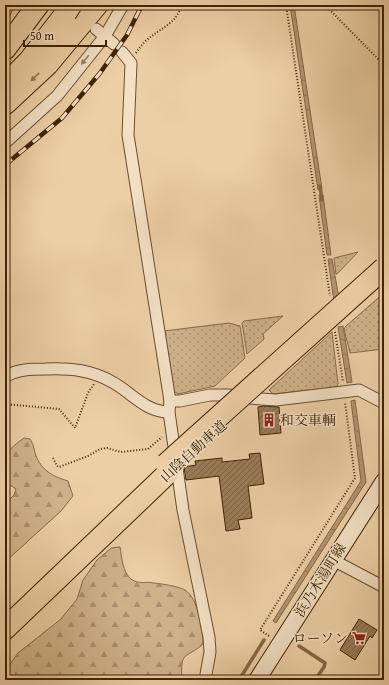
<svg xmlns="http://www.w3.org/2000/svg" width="389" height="685" viewBox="0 0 389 685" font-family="'Gentium Book Plus','Noto Serif JP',serif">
<defs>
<pattern id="grass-dots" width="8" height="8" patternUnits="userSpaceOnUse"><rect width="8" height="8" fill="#cfb28a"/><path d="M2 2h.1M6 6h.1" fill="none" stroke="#a9906f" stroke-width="1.8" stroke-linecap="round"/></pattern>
<pattern id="forest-firs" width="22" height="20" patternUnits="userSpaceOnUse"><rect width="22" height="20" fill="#cfb28a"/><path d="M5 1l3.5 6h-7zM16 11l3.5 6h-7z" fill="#a9906f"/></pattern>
<pattern id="water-ripples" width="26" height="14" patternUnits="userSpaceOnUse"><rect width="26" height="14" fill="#b2956f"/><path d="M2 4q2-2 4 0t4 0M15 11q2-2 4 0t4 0" fill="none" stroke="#927959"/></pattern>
<pattern id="building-hatch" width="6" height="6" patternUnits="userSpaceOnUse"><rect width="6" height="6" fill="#997c58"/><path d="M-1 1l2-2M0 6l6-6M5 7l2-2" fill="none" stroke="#7e6547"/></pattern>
</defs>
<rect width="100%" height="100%" fill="#edcfa6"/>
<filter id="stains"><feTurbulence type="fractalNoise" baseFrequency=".005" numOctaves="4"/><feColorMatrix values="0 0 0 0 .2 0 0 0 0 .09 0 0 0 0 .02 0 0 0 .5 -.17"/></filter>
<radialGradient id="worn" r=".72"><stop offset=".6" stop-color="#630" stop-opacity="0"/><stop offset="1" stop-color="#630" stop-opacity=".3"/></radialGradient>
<g fill="url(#grass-dots)" stroke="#866a47">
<polygon points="358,252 337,274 336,274 334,258"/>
<polygon points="384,293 384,349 350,353 344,329 346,326"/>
<polygon points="283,316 263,334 264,339 247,354 242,323 244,321"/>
<polygon points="229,323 240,326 245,358 215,386 178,394 172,390 164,331"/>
<polygon points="332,332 338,384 336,387 273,394 269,390"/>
</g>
<g fill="url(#forest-firs)" stroke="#866a47">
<path d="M 24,438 L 30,439 C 34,445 34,450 36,456 C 42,471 54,477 68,481 L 73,496 L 61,511 L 5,562 L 5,504 L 14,495 L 16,489 L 10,485 L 5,485 C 5,458 0,455 24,438 Z"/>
<path d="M 120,547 C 122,558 122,571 131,579 C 139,585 146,581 154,583 C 163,584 177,586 185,590 C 198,598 203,630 203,644 C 185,660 180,650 182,680 L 7,680 L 10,664 L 18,653 L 61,619 L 77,599 L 83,580 L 97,560 L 111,548 Z"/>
</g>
<g fill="url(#water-ripples)" stroke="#846744">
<polygon points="290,5 294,5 322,189 318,190"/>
<polygon points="319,195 323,195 331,255 327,255"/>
<polygon points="328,259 332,259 339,298 334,302"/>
<polygon points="343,326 352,382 347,383 338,327"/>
<polygon points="355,400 366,482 276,623 273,621 361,481 351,401"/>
</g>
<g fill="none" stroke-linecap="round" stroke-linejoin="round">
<g stroke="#846744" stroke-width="3.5">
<polyline points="320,186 322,200"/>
<polyline points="299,646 325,663 324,667 315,680"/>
<polyline points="239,680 264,640"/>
</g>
</g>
<g fill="url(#building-hatch)" stroke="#3e2304">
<polygon points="264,406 279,407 281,433 260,435 258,407"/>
<polygon points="260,453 264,484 248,486 252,518 238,520 240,529 226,531 219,476 186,480 184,467 196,465 195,461 222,458 222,462 250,459 249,454"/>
<polygon points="359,619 377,630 372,638 370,636 355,660 340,650"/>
</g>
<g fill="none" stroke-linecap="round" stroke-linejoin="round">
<g stroke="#6a4e2c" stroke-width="13">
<g id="street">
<polyline points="5,12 8,5"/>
<polyline points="96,29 114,44"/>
<polyline points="122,52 131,63 128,135 170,401 169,412 183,510 209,637 210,652 205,680"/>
<polyline points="5,143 57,96 105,36 123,5"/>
<path d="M 5,377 C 16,369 33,369 46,369 C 71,368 92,370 114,383 C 133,394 146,412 169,412"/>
<polyline points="170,401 180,401 210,395 228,395 248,398 276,400 359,390 384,403"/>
<polyline points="333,560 384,587"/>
</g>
</g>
<g stroke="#3e2304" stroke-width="18">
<polyline id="secondary" points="257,680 384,481"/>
</g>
<g stroke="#3e2304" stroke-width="23">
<g id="highway">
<polyline points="5,49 38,5"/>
<polyline points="5,85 29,61 66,13"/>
<polyline points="5,104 48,64 97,5"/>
<polyline points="5,629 168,473"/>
</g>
</g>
<g stroke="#3e2304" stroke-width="2" stroke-dasharray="1 2" stroke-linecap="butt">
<polyline points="286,5 330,296"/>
<polyline points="325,5 384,65"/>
<path d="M 136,53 C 147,36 155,35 170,23 C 176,19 179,11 183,5"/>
<polyline points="335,332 343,382"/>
<polyline points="5,404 59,409 75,428 88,393 94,384"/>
<polyline points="53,458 57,466 59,467 88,456 100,449 107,448 121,452 148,449 162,437"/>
<polyline points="269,636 260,630 355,478 345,402"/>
</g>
<use href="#street" stroke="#f3e0c5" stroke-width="11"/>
<use href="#secondary" stroke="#f3e0c5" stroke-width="16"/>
<use href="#highway" stroke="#edcfa6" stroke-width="21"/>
<g stroke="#3e2304" stroke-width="4.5">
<polyline id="rail" points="5,165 62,118 100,73 127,35 142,5"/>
</g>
<use href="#rail" stroke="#f3e0c5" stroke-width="3" stroke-dasharray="9" stroke-linecap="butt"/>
<g stroke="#3e2304" stroke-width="23" stroke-linecap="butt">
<g id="highway-bridge">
<polyline points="66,13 71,5"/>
<polyline points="166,464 384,268"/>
</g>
</g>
<use href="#highway-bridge" stroke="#edcfa6" stroke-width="21"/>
</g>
<defs><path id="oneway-solid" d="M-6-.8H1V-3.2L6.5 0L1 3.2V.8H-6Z"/></defs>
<use fill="#988264" href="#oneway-solid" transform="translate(85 60) rotate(129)"/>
<use fill="#967955" href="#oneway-solid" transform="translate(35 77) rotate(136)"/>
<defs>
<g id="building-bare" transform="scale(1.08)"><path d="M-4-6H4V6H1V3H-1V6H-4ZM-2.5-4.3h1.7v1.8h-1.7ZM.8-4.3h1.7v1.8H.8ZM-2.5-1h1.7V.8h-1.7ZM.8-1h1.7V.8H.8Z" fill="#8f2418" stroke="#f3e0c5" stroke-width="2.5" paint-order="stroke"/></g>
<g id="supermarket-bare" transform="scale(1.08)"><path d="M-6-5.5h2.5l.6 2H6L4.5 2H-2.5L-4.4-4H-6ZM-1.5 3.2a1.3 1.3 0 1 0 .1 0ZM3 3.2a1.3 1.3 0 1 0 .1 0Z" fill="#8f2418" stroke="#f3e0c5" stroke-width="2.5" paint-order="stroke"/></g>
</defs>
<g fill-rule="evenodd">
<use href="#building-bare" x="269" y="420"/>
<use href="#supermarket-bare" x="359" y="638"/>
</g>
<g text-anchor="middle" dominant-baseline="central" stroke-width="3" stroke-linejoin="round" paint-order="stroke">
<g font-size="14" fill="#3e2304" stroke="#f3e0c5" text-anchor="start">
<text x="280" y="420">和交車輌</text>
<text x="348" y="638" text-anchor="end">ローソン</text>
</g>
<g font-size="14" fill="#3e2304" stroke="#f3e0c5">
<text transform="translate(193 451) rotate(-42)">山陰自動車道</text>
<text transform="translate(320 580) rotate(-58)">浜乃木湯町線</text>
</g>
</g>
<rect width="389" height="685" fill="none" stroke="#edcfa6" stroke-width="20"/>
<rect x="6" y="6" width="377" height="673" fill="none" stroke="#3e2304" stroke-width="2"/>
<rect x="10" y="10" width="369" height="665" fill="none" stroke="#3e2304"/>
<path d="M24 40v6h82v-6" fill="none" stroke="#3e2304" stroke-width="2"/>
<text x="30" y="40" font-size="12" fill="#3e2304" stroke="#f3e0c5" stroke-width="3" paint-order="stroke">50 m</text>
<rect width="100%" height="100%" filter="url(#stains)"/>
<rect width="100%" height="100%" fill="url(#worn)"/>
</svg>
